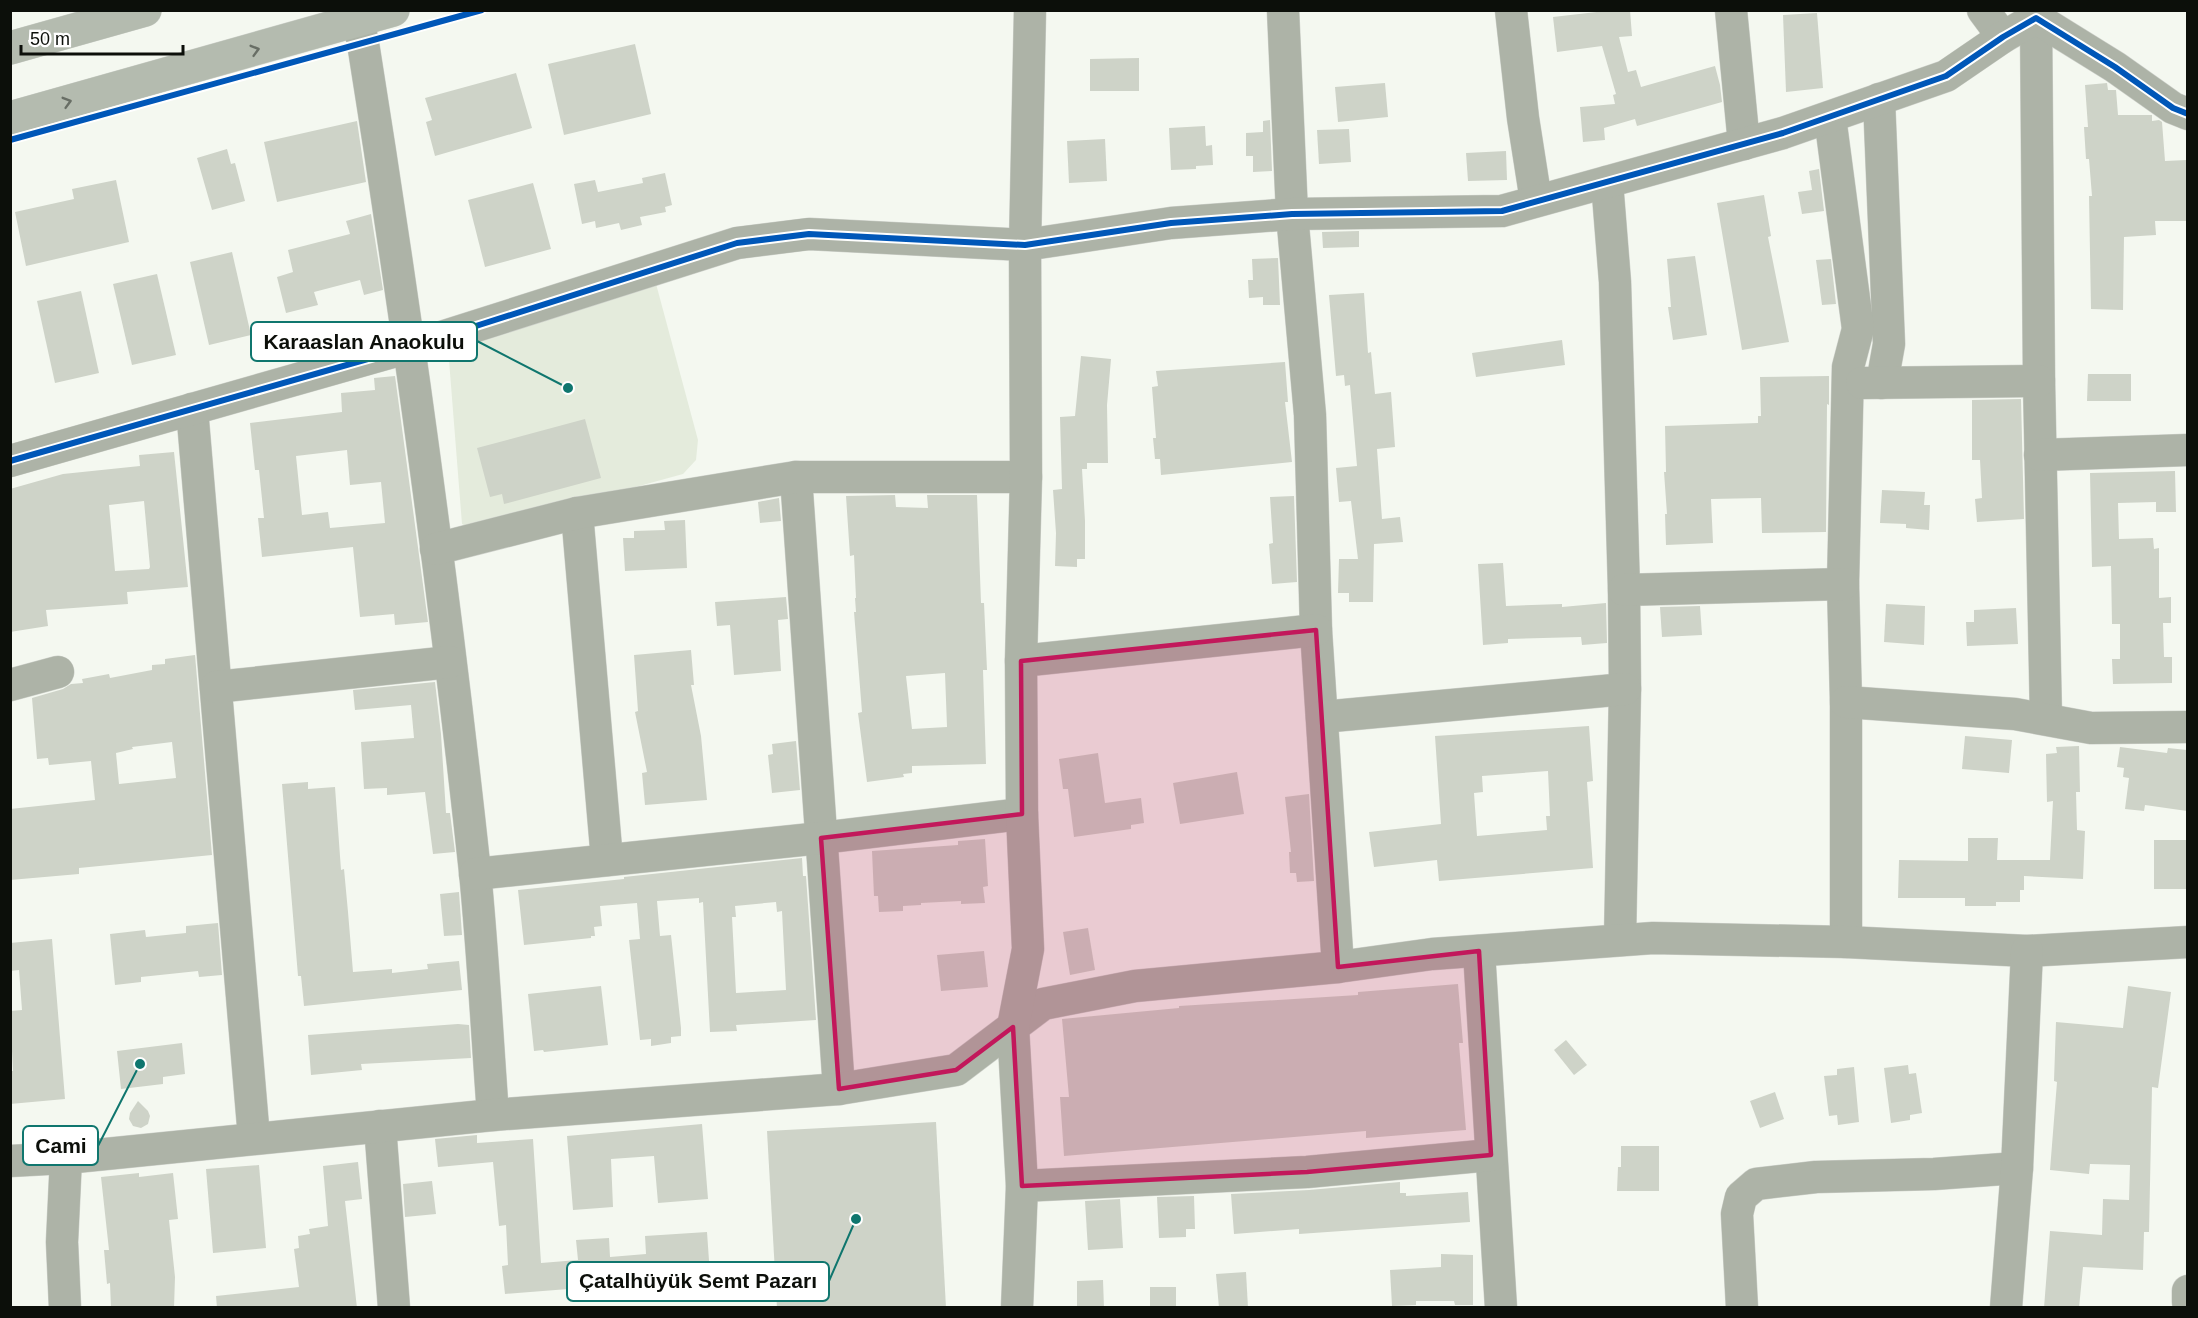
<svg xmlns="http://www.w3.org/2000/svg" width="2198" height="1318" viewBox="0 0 2198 1318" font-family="Arial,sans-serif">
<rect width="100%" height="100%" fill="#f4f8f0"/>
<polygon fill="#e4ebdc" points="655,280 698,440 696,460 683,474 475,531 462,524 447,335"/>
<g fill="#ced3c8" fill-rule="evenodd">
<polygon points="1614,10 1630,10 1632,36 1619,37 1628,72 1636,70 1641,87 1715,66 1720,85 1722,102 1637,126 1635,119 1604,128 1605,140 1583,142 1580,107 1615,104 1613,95 1616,94 1602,46 1557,52 1553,17"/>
<polygon points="1817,13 1823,88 1786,92 1783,15"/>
<polygon points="635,44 651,114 564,135 548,64"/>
<polygon points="1139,58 1139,91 1090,91 1090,59"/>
<polygon points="516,73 532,128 435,156 426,122 432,120 425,98"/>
<polygon points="1385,83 1388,117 1338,122 1335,87"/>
<polygon points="2107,83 2108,90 2116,90 2118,115 2152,115 2152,121 2159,120 2162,122 2165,161 2187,160 2187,221 2155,221 2156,235 2124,237 2123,310 2091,309 2089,196 2092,196 2089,159 2086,159 2084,127 2088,127 2085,85"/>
<polygon points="1270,120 1272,171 1253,172 1253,156 1246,156 1246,133 1263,132 1263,121"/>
<polygon points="357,121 366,182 277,202 264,142"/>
<polygon points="1205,126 1206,146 1212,145 1213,165 1196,166 1196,169 1171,170 1169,128"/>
<polygon points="1349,129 1351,162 1319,164 1317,130"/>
<polygon points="1105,139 1107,181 1069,183 1067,141"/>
<polygon points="227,149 231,164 235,163 245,201 212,210 197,158"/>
<polygon points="1506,151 1507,180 1468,181 1466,153"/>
<polygon points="1819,169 1824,211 1802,214 1798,192 1812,190 1809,171"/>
<polygon points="665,173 672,205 665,207 666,212 640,217 642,225 621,230 619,223 596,228 595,221 582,224 574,184 595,180 598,192 643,183 642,178"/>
<polygon points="116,180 129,242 26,266 15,212 74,199 72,189"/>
<polygon points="533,183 551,249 485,267 468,200"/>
<polygon points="1764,195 1771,236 1768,237 1789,342 1742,350 1717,203"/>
<polygon points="371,214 383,290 364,295 360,280 314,292 318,305 286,313 277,277 293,272 288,250 350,234 346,221"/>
<polygon points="1359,231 1359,247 1323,248 1322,232"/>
<polygon points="232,252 251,335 209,345 190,262"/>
<polygon points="1695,256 1707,335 1673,340 1668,307 1671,307 1667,259"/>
<polygon points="1278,258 1280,305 1263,305 1263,297 1249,298 1248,280 1253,280 1252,259"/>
<polygon points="1831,259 1836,304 1822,305 1816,260"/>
<polygon points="157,274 176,355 132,365 113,284"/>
<polygon points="81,291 99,373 55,383 37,301"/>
<polygon points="1364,293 1368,353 1371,352 1375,394 1391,392 1395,447 1377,449 1382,519 1400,517 1403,542 1374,544 1373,602 1349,602 1349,593 1338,593 1339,559 1358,559 1351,501 1339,502 1336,468 1357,466 1350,385 1345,386 1344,375 1336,376 1329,295"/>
<polygon points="1562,340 1565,365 1476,377 1472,353"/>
<polygon points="1081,356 1111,359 1107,405 1108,463 1087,463 1087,469 1082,469 1085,521 1085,559 1077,559 1077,567 1055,566 1056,533 1053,490 1062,489 1060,417 1075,416"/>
<polygon points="1285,362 1288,402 1285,402 1292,462 1161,475 1160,459 1155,459 1153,438 1156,438 1152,387 1158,386 1156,371"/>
<polygon points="2088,374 2131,374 2131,401 2087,401"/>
<path d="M 395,376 L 428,622 L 395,625 L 394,614 L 360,617 L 353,547 L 262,557 L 258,518 L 264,518 L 259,470 L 255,470 L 250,423 L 342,412 L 341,393 L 375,390 L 374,378 ZM 347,450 L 350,485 L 381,482 L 385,523 L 330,528 L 328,512 L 302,515 L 296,456 Z"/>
<polygon points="1829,376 1829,405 1827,404 1826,532 1762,533 1761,498 1711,499 1713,543 1666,545 1665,514 1667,514 1664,472 1666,472 1665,426 1758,423 1758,416 1761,416 1760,377"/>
<polygon points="2021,399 2024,519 1977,522 1975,499 1982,498 1980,460 1972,460 1972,400"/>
<polygon points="585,419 601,478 504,504 502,494 490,497 477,448"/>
<path d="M 174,452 L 188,587 L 127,592 L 128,604 L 46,610 L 48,626 L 10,632 L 10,489 L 63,474 L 140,466 L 139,455 ZM 144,501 L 150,567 L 149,569 L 115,571 L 109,505 Z"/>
<polygon points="2175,471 2176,512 2156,512 2156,502 2118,503 2119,539 2153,538 2154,549 2159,548 2159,598 2171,597 2171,623 2163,623 2164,657 2172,657 2172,683 2113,684 2112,659 2120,659 2120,624 2112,624 2111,566 2092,567 2090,473"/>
<polygon points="1882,490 1925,492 1924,505 1930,505 1929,530 1906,528 1906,524 1880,523"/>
<path d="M 895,495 L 896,507 L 928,508 L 927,495 L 977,495 L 981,603 L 984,603 L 987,670 L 983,670 L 986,764 L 912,766 L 912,773 L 903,774 L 904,777 L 867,782 L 858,713 L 862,712 L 854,612 L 856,612 L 855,598 L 856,598 L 854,555 L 850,556 L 846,496 ZM 945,673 L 947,727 L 912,729 L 906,676 Z"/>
<polygon points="1294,496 1297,582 1272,584 1269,544 1273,543 1270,497"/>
<polygon points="779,498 781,521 760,523 758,502"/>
<polygon points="685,520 687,568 625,571 623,538 634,538 634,531 665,530 664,521"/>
<polygon points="1503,563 1506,606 1562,604 1562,607 1606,603 1607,643 1582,645 1581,637 1508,639 1508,643 1483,645 1478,564"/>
<polygon points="786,597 788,619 778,620 781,671 734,675 730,625 717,626 715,602"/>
<polygon points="1886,604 1925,606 1924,645 1884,642"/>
<polygon points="1700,606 1702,635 1662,637 1660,607"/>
<polygon points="2016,608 2018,644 1967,646 1966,622 1974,622 1974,610"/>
<polygon points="691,650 694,685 691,685 701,736 707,800 645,805 642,773 647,772 635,712 638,711 634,655"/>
<path d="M 195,655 L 212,855 L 79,868 L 79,874 L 10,880 L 10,809 L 95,800 L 91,761 L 49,765 L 48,758 L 37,759 L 32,698 L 63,689 L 71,684 L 83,683 L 82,679 L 109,674 L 110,678 L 152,670 L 152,665 L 165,664 L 165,659 ZM 172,742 L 176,778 L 119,784 L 116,753 L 133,749 L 132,747 Z"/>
<polygon points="435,682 441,734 446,813 450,813 455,852 433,854 425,792 387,795 387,788 364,789 361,742 414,738 411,705 355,710 353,690"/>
<path d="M 1589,726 L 1593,781 L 1587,782 L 1593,868 L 1439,881 L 1437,860 L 1374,867 L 1369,832 L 1441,824 L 1435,736 ZM 1548,771 L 1550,816 L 1546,816 L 1547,830 L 1477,836 L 1474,793 L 1483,792 L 1482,776 Z"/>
<polygon points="1965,736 2012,740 2009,773 1962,769"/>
<polygon points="796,741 800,790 772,793 768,755 773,754 772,744"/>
<polygon points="2079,746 2080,792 2076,792 2077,830 2085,831 2083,879 2024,876 2024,890 2020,890 2020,902 1996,902 1996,906 1965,906 1965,898 1898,898 1899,860 1968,861 1968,838 1998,838 1997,860 2050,860 2053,801 2047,802 2046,754 2057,753 2056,747"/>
<polygon points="2120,747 2167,753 2168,748 2187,750 2187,811 2145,805 2144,811 2125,809 2129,778 2123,777 2124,768 2117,767"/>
<polygon points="1098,753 1105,803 1141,798 1144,823 1131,825 1131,829 1074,837 1068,789 1063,789 1059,759"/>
<polygon points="1237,772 1244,814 1180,824 1173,783"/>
<polygon points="308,782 308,789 335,787 341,870 344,869 348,912 353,972 392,969 392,973 428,969 427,964 459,961 462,990 304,1006 301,976 298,976 282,784"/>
<polygon points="1309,794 1314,881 1297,882 1296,873 1290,873 1289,852 1291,852 1285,797"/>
<polygon points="985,839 988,886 983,887 985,903 961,904 961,901 921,903 921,905 903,906 903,911 879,912 878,896 874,896 872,851 958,845 958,841"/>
<rect x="2154" y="840" width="33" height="49"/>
<path d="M 802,858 L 803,876 L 806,876 L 816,1020 L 736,1025 L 737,1031 L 710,1032 L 703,902 L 699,903 L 699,898 L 657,901 L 660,936 L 671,935 L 681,1028 L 681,1036 L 671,1037 L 671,1043 L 651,1046 L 651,1039 L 640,1040 L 629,940 L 640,939 L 637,903 L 600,906 L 602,926 L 594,927 L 595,936 L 591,936 L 591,938 L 524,945 L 518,890 L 624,879 L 624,877 ZM 776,902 L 777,912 L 782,911 L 786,990 L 736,993 L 732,917 L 736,917 L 735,906 Z"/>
<polygon points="459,892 462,935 444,936 440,894"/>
<polygon points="218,923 222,975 199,977 198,971 141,977 141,982 115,985 110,934 145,930 146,937 186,933 186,926"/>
<polygon points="1088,928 1095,970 1070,975 1063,932"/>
<polygon points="52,939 65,1099 10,1104 10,1071 13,1071 10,1011 22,1010 19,970 10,971 10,943"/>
<polygon points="984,951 988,987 941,991 937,955"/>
<polygon points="1458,984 1463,1043 1459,1043 1466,1130 1366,1138 1366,1131 1064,1156 1060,1097 1069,1097 1062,1019 1179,1008 1179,1006 1358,995 1358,992"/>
<polygon points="601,986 608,1045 544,1052 543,1050 534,1051 528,994"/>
<polygon points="2128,986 2171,992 2158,1088 2152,1087 2149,1232 2144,1232 2143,1270 2083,1267 2079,1308 2044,1308 2050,1231 2102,1235 2103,1199 2129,1200 2130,1165 2090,1164 2089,1174 2050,1170 2057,1082 2054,1081 2056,1022 2123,1028"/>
<polygon points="458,1024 469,1025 471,1058 361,1064 362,1070 311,1075 308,1035"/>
<polygon points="1566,1040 1587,1065 1574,1075 1554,1050"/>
<polygon points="182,1043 185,1074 163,1077 163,1084 121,1089 117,1051"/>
<polygon points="1908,1065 1909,1074 1916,1073 1922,1113 1910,1115 1910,1120 1891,1123 1884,1068"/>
<polygon points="1854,1067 1859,1122 1838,1125 1837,1115 1829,1116 1824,1076 1837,1075 1837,1069"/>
<polygon points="1775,1092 1784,1119 1760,1128 1750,1101"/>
<polygon points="138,1101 148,1111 150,1116 148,1124 141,1128 133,1126 129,1119 130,1113"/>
<polygon points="936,1122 946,1308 777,1308 767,1131"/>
<polygon points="702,1124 708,1199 658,1203 654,1156 611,1159 613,1207 573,1210 567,1136"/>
<polygon points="477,1135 477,1143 533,1139 541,1263 578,1260 576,1240 609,1238 610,1257 646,1254 645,1236 707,1232 711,1289 677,1291 676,1275 619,1278 619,1285 505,1294 502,1266 508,1265 506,1225 499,1226 493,1162 438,1167 435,1139"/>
<polygon points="1621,1146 1659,1146 1659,1191 1617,1191 1618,1167 1621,1167"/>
<polygon points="358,1162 362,1199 345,1201 357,1308 217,1308 216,1296 299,1287 294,1249 299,1248 298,1236 310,1234 309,1229 328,1226 323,1166"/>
<polygon points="259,1165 266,1248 213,1253 206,1169"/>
<polygon points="139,1173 139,1177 173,1173 178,1219 169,1220 175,1277 174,1308 111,1308 110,1283 107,1284 104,1250 109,1250 101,1177"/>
<polygon points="432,1181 436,1214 405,1217 403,1184"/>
<polygon points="1400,1182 1400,1193 1406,1193 1406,1196 1468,1192 1470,1222 1299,1234 1299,1229 1234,1234 1231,1194 1309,1190"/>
<polygon points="1194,1196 1195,1229 1186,1229 1186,1237 1159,1238 1157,1197"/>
<polygon points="1120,1199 1123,1248 1088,1250 1085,1201"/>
<polygon points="1441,1254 1473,1255 1473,1305 1455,1305 1454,1301 1416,1301 1416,1305 1392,1306 1390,1270 1441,1267"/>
<polygon points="1246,1272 1248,1308 1219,1308 1216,1274"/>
<polygon points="1103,1280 1104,1308 1077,1308 1077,1281"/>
<rect x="1150" y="1287" width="26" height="21"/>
</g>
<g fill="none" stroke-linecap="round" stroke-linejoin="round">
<g stroke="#cfd2cc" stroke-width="33">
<g id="minor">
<polyline points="1283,10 1292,214 1310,415 1316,630 1338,967"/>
<polyline points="1511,10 1523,118 1536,201"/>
<polyline points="1731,10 1744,144"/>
<polyline points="1983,10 2003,37"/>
<polyline points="2041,10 2036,18 2039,381 2046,719"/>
<path d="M 358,20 L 363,43 C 407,318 445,595 475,872 C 483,953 487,1034 493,1115"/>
<polyline points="1879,99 1889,344 1882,383"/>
<polyline points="1830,117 1858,329 1848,367 1843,584 1846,702 1846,942"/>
<polyline points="1607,182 1615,282 1624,590 1625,689 1620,940"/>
<polyline points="1862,383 2039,381"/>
<polyline points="192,409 254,1138"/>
<polyline points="2040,455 2188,450"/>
<polyline points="10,461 410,347 737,243 809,234 1025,245 1171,223 1292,214 1502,211 1783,133 1946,76 2003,37 2036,18 2115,67 2173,108 2188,114"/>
<polyline points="796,477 839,1089"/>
<polyline points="577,513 607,860"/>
<polyline points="436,549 577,513 796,477 1026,477"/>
<polyline points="1624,590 1843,584"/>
<polyline points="1021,661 1316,630"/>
<polyline points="10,685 58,672"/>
<polyline points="216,687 450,662"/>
<polyline points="1846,702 2015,714 2091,728 2188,727"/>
<polyline points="1322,717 1625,689"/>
<polyline points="475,874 821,838 1022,814"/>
<polyline points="1479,951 1501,1308"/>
<polyline points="380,1126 394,1308"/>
<polyline points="10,1161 66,1158 493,1115 839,1089 956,1070 1043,1004 1135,986 1338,967 1432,954 1653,938 1846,942 2027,951 2188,942"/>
<polyline points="1022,1186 1307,1172 1491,1155"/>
<polyline points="2188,1291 2188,1302"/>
<polyline points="65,1308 62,1242 66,1158"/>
<polyline points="1017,1308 1022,1186 1013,1027 1028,949 1022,814 1021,661 1026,477 1025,245 1030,10"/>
<polyline points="1742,1308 1737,1214 1741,1197 1756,1184 1816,1177 1934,1174 2017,1168"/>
<polyline points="2006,1308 2017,1168 2027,951"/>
</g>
</g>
<g stroke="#cfd2cc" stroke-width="34">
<g id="highway">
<polyline points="10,48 145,10"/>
<polyline points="10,118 393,10"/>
</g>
</g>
<use href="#minor" stroke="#adb3a7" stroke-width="32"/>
<use href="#highway" stroke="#b4bbaf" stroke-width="33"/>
<g stroke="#fff" stroke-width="10">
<g id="cycleway">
<polyline points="10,140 482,10"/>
<polyline points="10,461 410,347 737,243 809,234 1025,245 1171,223 1292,214 1502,211 1783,133 1946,76 2003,37 2036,18 2115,67 2173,108 2188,114"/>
</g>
</g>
<use href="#cycleway" stroke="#0057b8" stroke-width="6"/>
</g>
<defs><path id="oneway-chevron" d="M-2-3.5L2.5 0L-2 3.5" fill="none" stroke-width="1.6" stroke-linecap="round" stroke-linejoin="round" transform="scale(1.5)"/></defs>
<g stroke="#686e65">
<use href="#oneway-chevron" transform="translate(255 50) rotate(-16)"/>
<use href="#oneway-chevron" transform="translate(67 102) rotate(-16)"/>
</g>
<path fill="#c2185b" fill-opacity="0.2" stroke="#c2185b" stroke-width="4.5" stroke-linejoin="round" d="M 1316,630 L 1338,967 L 1479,951 L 1491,1155 L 1307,1172 L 1022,1186 L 1013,1027 L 956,1070 L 839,1089 L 821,838 L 1022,814 L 1021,661 Z"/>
<path fill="none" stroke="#0f766e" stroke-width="2" d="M568 388L477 341M140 1064L98 1146M856 1219L829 1281"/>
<g fill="#0f766e" stroke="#fff" stroke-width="2">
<circle cx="568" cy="388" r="6"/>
<circle cx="140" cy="1064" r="6"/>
<circle cx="856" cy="1219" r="6"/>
</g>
<g fill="#fff" stroke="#0f766e" stroke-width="2">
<rect x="251" y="322" width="226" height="39" rx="6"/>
<rect x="23" y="1126" width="75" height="39" rx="6"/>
<rect x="567" y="1262" width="262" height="39" rx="6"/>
</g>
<g font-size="21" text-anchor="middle" font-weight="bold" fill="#0c0f0a">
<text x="364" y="349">Karaaslan Anaokulu</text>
<text x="61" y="1153">Cami</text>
<text x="698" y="1288">Çatalhüyük Semt Pazarı</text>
</g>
<rect width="2198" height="1318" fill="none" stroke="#0c0f0a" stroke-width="24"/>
<path d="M21 45v9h162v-9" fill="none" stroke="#0c0f0a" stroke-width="3"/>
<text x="30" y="45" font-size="18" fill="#0c0f0a" stroke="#ffffff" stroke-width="4.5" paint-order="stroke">50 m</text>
</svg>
